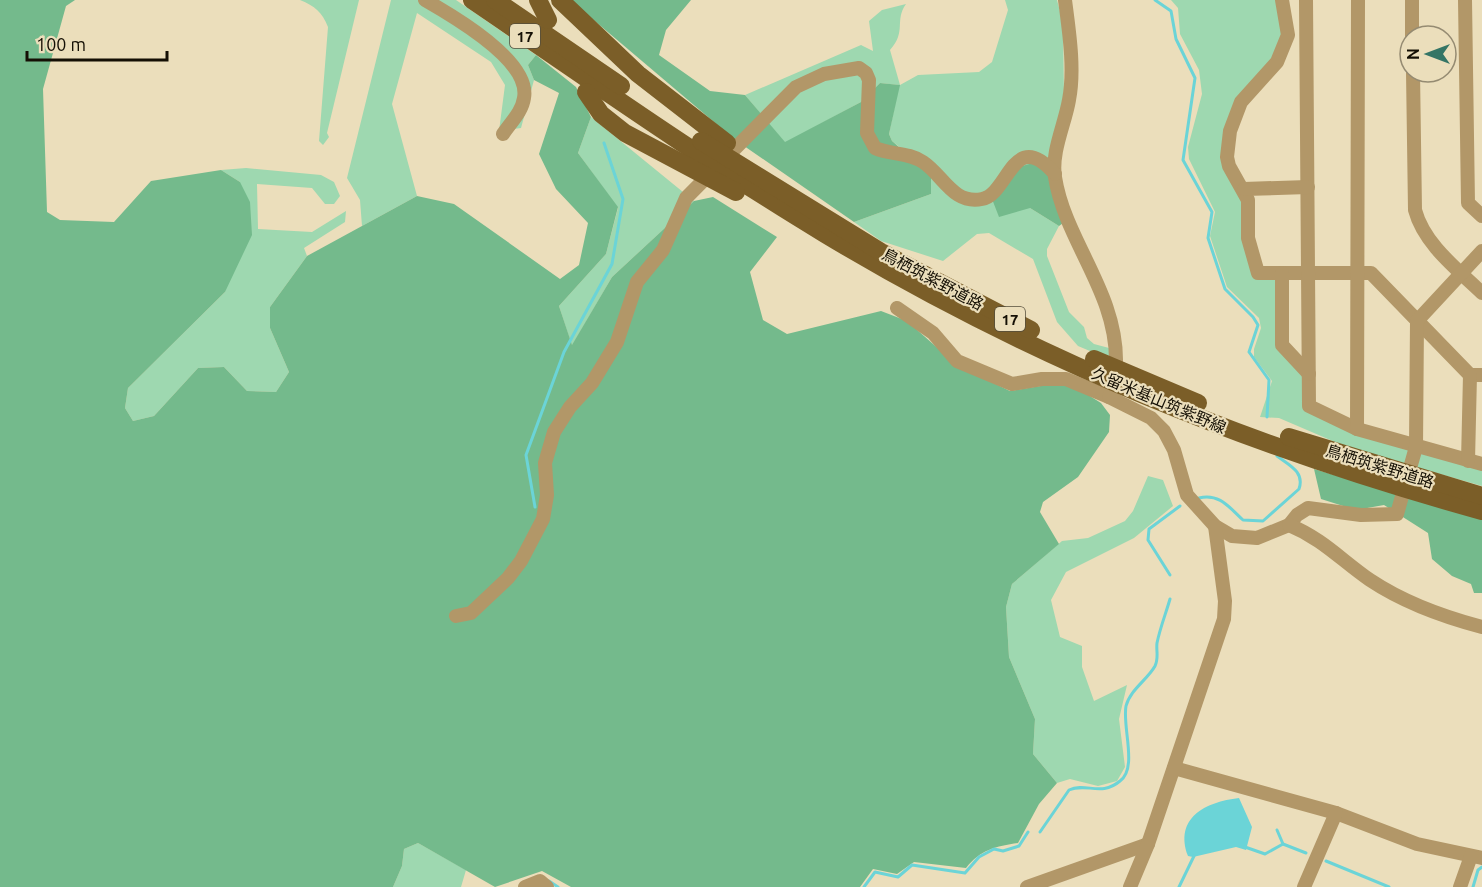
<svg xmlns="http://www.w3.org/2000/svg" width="1482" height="887" viewBox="0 0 1482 887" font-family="Ubuntu,'Noto Sans JP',sans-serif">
<rect width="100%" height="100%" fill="#ebdebb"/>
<g fill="#9ed8b0">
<path d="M 300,0 L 359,0 L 327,133 L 329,137 L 323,145 L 319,141 L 328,27 C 322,12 315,6 300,0 Z"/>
<polygon points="391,0 456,0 536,55 528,65 534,80 521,128 499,131 505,85 491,62 417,13 392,104 417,196 362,226 360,200 347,178"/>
<path d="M 1005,0 L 1057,0 L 1063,23 L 1064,97 L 1050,175 L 1030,208 L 1059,226 L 1047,249 L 1047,256 L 1069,312 L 1084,327 L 1087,338 L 1094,344 L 1109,348 L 1109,359 L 1078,346 L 1057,322 L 1033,259 L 989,233 L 977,234 L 943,261 L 881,241 L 854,222 L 931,194 L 917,161 L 892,141 L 889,134 L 899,85 L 880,83 L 861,102 L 785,143 L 745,95 L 861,45 L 873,51 L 869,21 L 882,10 L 906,4 C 894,21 907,31 890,50 L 900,85 L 918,75 L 979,72 L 992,62 L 1008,10 Z"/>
<polygon points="1171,0 1277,0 1283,37 1275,60 1239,101 1225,162 1246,200 1256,276 1281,276 1279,345 1305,375 1304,407 1482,469 1482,486 1349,448 1279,418 1260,417 1272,381 1254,357 1254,349 1261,328 1259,318 1227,287 1210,236 1215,212 1189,159 1188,147 1202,94 1199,70 1180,34 1178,8"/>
<polygon points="591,117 694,201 612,277 572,346 559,306 606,254 618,208 578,153"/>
<polygon points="246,168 321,175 334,182 340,196 334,204 325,204 312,188 257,184 258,229 312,232 346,211 345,222 304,248 307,256 270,307 270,328 289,372 276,392 247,391 224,367 198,368 154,416 133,421 125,408 128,388 225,292 240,182 221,170"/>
<polygon points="1148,476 1163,480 1173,506 1134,538 1066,572 1051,600 1060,637 1082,646 1082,667 1094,701 1127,685 1119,719 1125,767 1117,781 1098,786 1070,779 1057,783 1033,754 1035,719 1009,657 1006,607 1012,584 1062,541 1088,538 1125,521 1133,511"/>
<polygon points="418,843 466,870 461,887 393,887 402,866 404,849"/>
</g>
<g fill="#74ba8c">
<path d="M 0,0 L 75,0 L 66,6 L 43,89 L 47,212 L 60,220 L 114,222 L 151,181 L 221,170 L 240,182 L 250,202 L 252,235 L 225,292 L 128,388 L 125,408 L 133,421 L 154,416 L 198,368 L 224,367 L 247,391 L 276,392 L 289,372 L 270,328 L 270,307 L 307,256 L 417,196 L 454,204 L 560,279 L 579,265 L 588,223 L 556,189 L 539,154 L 559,93 L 534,80 L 528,65 L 536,55 L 576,87 L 591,117 L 578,153 L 618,207 L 606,254 L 559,306 L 572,345 L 612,277 L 694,201 L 713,197 L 777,237 L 750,272 L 763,320 L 787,334 L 881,311 L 907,321 L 958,366 L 1010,391 L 1059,383 L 1085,393 L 1101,403 L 1110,415 L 1109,432 L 1078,477 L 1043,502 L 1040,512 L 1059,544 L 1012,584 L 1006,607 L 1009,657 L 1035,719 L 1033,754 L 1057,783 L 1039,804 L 1018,843 C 996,846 980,850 966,868 L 914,862 L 897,874 L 873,869 L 860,887 L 571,887 L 542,871 L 495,887 L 418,843 L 404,849 L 402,866 L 393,887 L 0,887 Z"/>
<polygon points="570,0 691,0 666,30 659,55 710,91 745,95 785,142 861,102 880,83 900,85 889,134 892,141 931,175 931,194 854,222 734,139"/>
<polygon points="1033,163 1050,175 1066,221 1059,226 1030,208 999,217 992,199 1015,168"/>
<polygon points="1314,469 1482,519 1482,593 1474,593 1471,584 1452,576 1432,559 1428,533 1384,505 1356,510 1321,499"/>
</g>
<path fill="#6bd4d7" d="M 1239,798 L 1252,827 L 1246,850 L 1236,847 L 1193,857 L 1188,856 C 1174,818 1205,802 1239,798 Z"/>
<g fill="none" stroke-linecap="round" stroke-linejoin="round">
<g stroke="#6bd4d7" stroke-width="3">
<polyline points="1155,0 1171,11 1176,39 1195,78 1183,160 1212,212 1208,238 1225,289 1253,317 1258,325 1249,352 1269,380 1267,417"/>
<path d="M 1199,498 C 1219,493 1229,507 1243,520 L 1263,521 L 1299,489 C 1305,472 1289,465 1277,456"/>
<polyline points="535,507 526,455 564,352 612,264 623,199 604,143"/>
<polyline points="1170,575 1148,540 1149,529 1180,506"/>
<polyline points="1277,830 1283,844 1306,853"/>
<path d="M 1040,832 L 1069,790 C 1086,782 1101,797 1120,781 C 1138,768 1122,727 1126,706 C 1130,690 1148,679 1155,666 C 1159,658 1156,651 1157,643 C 1160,628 1166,613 1170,599"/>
<polyline points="1245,847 1265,854 1283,844"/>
<polyline points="1326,861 1389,887"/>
<polyline points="549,881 558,887"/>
<polyline points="864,887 875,872 898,877 912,865 965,873 979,857 994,849 1003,851 1019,846 1028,832"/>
<polyline points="1179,887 1194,856"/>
<polyline points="1473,887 1478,870 1482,867"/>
</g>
<g stroke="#b29768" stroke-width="14">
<path d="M 425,0 C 453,16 531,61 524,98 C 522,112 511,122 503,134"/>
<path d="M 1065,0 C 1069,31 1075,69 1069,100 C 1065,124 1051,152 1055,177 C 1065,241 1117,292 1116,362"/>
<polyline points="1282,0 1288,35 1277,62 1241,102 1230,131 1227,157 1229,166 1248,200 1248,238 1258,273 1371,273 1470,375 1482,375"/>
<polyline points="1306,0 1309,406 1357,429 1482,464"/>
<polyline points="1412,0 1412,36"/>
<polyline points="1465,0 1468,203 1482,216"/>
<path d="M 1413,72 L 1415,210 C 1424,244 1457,269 1482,293"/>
<polyline points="1244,189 1308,187"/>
<polyline points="1282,273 1282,345 1309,374"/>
<polyline points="897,308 933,333 957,361 1012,384 1042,379 1066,379 1109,397"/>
<polyline points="1113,388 1109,397 1151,418 1164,431 1174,450 1187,495 1215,526 1232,536 1257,538 1289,525 1297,515 1308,508 1361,515 1397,514 1416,447 1417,321 1482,251"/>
<polyline points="1357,429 1358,0"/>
<polyline points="1468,461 1470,375"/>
<path d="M 1289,525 C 1323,539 1341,560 1370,580 C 1403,602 1444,617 1482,627"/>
<path d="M 456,616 L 471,613 L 508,578 L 521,561 L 543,519 L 547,495 L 545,463 L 554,432 L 570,407 L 592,383 L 617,342 L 637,282 L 663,250 L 686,198 L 796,87 L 824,74 L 859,68 L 866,73 L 869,80 L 867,133 L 875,148 C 891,155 908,152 923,162 C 943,175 953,205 982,199 C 1009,194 1013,126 1055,174"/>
<polyline points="1174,768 1336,813 1417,844 1482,858"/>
<polyline points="525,887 540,881 547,887"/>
<polyline points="1027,887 1148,844"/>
<polyline points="1130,887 1148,844 1224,619 1225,601 1215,526"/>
<polyline points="1304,887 1336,813"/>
<polyline points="1460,887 1471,856"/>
</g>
<g stroke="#7b5e28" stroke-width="18">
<path d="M 472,0 C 588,79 704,161 825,234 C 1029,357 1253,448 1482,511"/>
<polyline points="495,0 621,86"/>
<polyline points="538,0 548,20"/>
<polyline points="560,0 638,74 727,143"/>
<polyline points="586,92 601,114 625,133 736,192"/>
<polyline points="701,141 881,252 1031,330"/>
<polyline points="1094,359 1198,403"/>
<polyline points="1289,437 1482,496"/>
</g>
</g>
<g text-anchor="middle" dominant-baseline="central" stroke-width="4.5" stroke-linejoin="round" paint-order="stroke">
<g fill="#ebdebb" stroke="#544d3b" stroke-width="1.5">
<rect x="510" y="24" width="30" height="24" rx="4.5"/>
<rect x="995" y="307" width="30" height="24" rx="4.5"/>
</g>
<g font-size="15" font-weight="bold" fill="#140f04">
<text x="525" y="36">17</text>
<text x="1010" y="319">17</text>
</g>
<g font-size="16" fill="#140f04" stroke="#ebdebb">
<text transform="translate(933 279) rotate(28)">鳥栖筑紫野道路</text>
<text transform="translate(1159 400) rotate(23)">久留米基山筑紫野線</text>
<text transform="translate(1380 466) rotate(17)">鳥栖筑紫野道路</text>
</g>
</g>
<g transform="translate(1428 54) rotate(270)"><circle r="28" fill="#ebdebb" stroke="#958b72" stroke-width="1.5"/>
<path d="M0-4.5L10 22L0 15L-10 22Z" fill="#347565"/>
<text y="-9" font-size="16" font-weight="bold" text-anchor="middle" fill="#140f04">N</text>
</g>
<path d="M27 51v9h140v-9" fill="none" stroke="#140f04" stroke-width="3"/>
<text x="36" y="51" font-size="18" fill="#140f04" stroke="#ebdebb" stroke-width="4.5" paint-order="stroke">100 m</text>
</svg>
